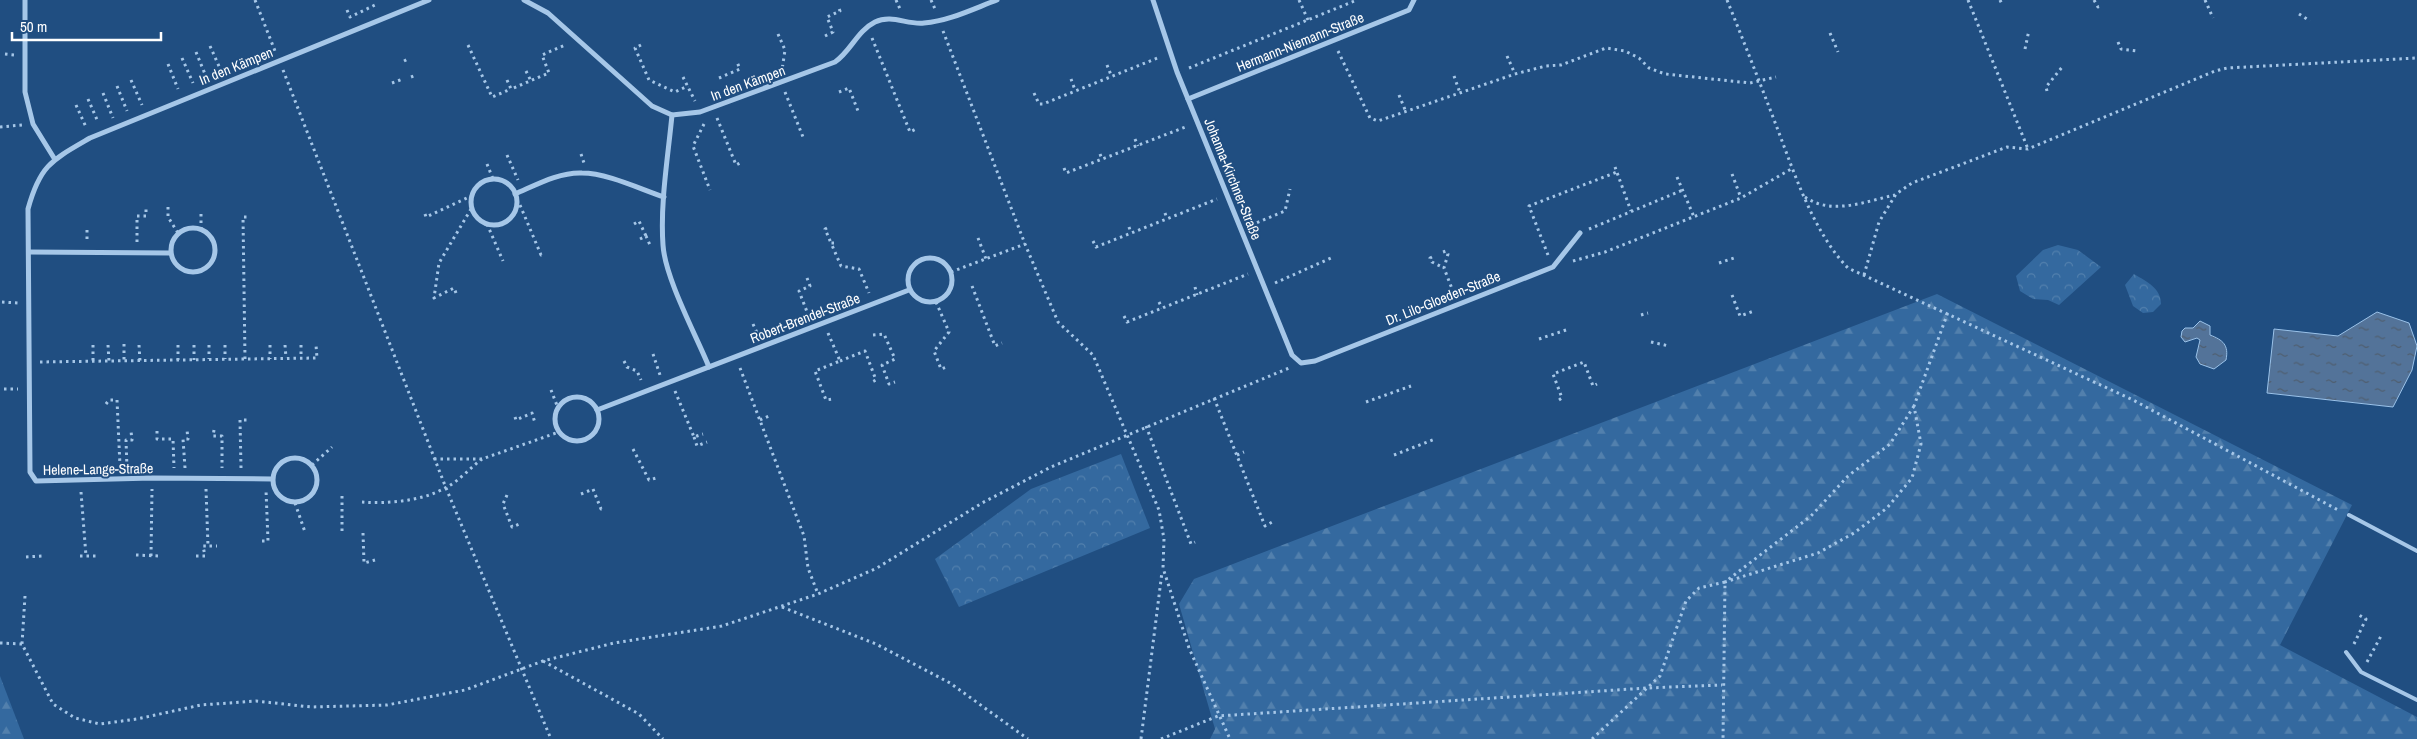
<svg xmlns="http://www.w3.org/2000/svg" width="2417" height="739" viewBox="0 0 2417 739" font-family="'Archivo Narrow',sans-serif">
<defs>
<pattern id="forest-firs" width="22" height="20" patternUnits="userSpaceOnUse" patternTransform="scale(1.25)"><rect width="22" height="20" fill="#34699f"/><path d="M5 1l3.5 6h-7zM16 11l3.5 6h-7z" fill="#5280ad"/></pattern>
<pattern id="park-crowns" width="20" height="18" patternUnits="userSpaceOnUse" patternTransform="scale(1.25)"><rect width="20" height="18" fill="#34699f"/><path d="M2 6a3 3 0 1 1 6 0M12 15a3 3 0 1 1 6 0" fill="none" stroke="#5280ad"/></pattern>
<pattern id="water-ripples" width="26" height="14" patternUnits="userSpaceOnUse" patternTransform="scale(1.25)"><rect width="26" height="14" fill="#537399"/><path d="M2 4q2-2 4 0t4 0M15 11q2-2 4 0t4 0" fill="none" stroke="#4f5e6f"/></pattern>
</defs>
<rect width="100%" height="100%" fill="#204e81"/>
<g fill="url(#forest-firs)">
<polygon points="1937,294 2352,505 2280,645 2417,717 2417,739 1210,739 1215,729 1179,604 1194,579"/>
<polygon points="0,676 24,739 0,739"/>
</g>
<g fill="url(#park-crowns)">
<polygon points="2058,245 2078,250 2101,267 2059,305 2048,300 2033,299 2020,291 2016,276 2043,250"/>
<path d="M 2134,274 C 2147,282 2161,288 2161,304 L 2153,312 L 2143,313 L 2133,306 L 2125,285 Z"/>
<polygon points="1121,454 1150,528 959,607 935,559 1031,489"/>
</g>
<g fill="url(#water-ripples)" stroke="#9ac2e9">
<polygon points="2377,312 2409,323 2417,346 2412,370 2393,407 2267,393 2274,329 2338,336"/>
<path d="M 2200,321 L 2210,326 L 2210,335 C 2223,340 2229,345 2226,360 L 2214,369 L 2200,364 L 2196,357 L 2200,340 L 2197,338 L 2185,342 L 2181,337 L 2182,331 L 2185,328 L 2193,328 Z"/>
</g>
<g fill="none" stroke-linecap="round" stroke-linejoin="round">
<g stroke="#a6c7e8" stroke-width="3" stroke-dasharray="2.5 4" stroke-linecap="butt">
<polyline points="255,0 275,51"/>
<polyline points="896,0 900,9"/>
<polyline points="931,0 935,9"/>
<polyline points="1299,0 1308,20"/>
<path d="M 1727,0 C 1744,42 1760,83 1776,125 C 1794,172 1813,232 1848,268 L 2133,400 L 2340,511"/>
<polyline points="1968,0 2028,149"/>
<polyline points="2000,0 2002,4"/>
<polyline points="2094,0 2098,7 2102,5"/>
<polyline points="2205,0 2213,18"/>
<polyline points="347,10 350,17 375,5"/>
<polyline points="2299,14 2310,21"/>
<polyline points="943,31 1025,244 1058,322 1093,355 1159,510 1164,539 1163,568 1189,648 1230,739"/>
<polyline points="1830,33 1838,52"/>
<polyline points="778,34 785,50 782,70"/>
<polyline points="825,36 833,32 827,17 840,11 838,6"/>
<polyline points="872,38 910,132 916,129"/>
<polyline points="2118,42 2121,49 2137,51"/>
<polyline points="468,45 492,97 511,89"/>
<polyline points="641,45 635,48 649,80 675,92 688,86"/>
<polyline points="210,46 222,73"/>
<polyline points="2025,49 2029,30"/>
<polyline points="1338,51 1370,118 1378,121 1515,74 1546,66 1561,65 1606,48 1625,51 1639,58 1649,68 1665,74 1750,83 1776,77"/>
<polyline points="196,52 207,79"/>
<polyline points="5,54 15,55"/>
<polyline points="1507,56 1515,74"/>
<polyline points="182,58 193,83"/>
<polyline points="404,61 408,59"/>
<polyline points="168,64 178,89"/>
<polyline points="1107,65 1111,75"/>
<polyline points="1189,68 1357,0"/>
<polyline points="283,70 446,488 551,739"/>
<polyline points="526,71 531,81"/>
<polyline points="1454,76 1460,93"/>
<polyline points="411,77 416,75"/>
<polyline points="683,77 695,101"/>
<polyline points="719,78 740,69 737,62"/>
<polyline points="1071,79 1075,90"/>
<polyline points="131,80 142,105"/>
<polyline points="507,80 511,89 549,73 542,55 565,45"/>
<polyline points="392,83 403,79"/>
<polyline points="117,86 127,111"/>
<polyline points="2047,91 2046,87 2063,66"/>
<polyline points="785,92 803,137 806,136"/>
<polyline points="839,92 849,88 858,111 861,110"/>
<polyline points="103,93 113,118"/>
<polyline points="1034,93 1039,104 1043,104 1160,57"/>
<polyline points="1399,95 1406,112"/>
<polyline points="88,99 98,122"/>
<polyline points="76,105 86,127"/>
<polyline points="717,118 736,165 740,163"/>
<polyline points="704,124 693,146 710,190"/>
<polyline points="0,127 22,125"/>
<polyline points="1135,139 1138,146"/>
<polyline points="581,154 584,163"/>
<polyline points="1100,154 1102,159"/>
<polyline points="507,155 518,180"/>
<polyline points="487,164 493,179"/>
<polyline points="1615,167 1631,211"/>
<polyline points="1064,168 1066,173 1188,126"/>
<polyline points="1732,174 1741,198"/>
<polyline points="1677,177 1694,217"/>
<path d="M 1805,197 C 1832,216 1866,201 1895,195"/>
<polyline points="520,205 541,255 544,254"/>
<polyline points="168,207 168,217 178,233"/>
<polyline points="1165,213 1167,219"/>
<polyline points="201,214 201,229"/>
<polyline points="425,214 426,217 471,196"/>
<polyline points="487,224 503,261"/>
<polyline points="634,224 639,221 646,236"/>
<polyline points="1251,225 1285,211 1290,189"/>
<polyline points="1129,227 1131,233"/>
<polyline points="827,228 825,229 831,243"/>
<polyline points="1589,229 1683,190"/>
<polyline points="87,230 87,242"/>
<polyline points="978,238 986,259"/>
<polyline points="640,239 646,236 650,245"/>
<polyline points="1093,241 1096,247 1217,199"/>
<polyline points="137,242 137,216 146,216 146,207"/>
<polyline points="834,243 831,243 841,266 859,269 869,293"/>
<polyline points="1443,252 1446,251 1448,254 1444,268 1454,294"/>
<polyline points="1548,255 1529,206 1617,172"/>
<polyline points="1432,257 1430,258 1432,262 1444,268"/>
<polyline points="1573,261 1605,252 1741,198 1793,168"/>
<polyline points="1719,263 1734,258"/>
<polyline points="951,272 1025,244"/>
<polyline points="1864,275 1879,222 1896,194 1912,183 2007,147 2028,149 2215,71 2227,68 2417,58"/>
<polyline points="807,278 810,286 799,291 809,317"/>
<polyline points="1275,283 1331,258"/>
<polyline points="972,286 995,346 1002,343"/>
<polyline points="1195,287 1197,295"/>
<polyline points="456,293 454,288 434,298 439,263 471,209"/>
<polyline points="1732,295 1740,316 1754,311"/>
<polyline points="2,302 19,303"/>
<polyline points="936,302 949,332 934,351 941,369 947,367"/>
<polyline points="1159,302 1162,308"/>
<polyline points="1641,315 1648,313"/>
<polyline points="1124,316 1127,322 1248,274"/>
<polyline points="753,324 758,335"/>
<polyline points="828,333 840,361 815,371 826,400 833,399"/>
<polyline points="873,335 884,334 895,359 882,365 889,384 895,382"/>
<polyline points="1539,339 1569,329"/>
<polyline points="1651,342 1669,346"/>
<polyline points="124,344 124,361"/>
<polyline points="93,345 93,361"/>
<polyline points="108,345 109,361"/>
<polyline points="139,345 140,361"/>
<polyline points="178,345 178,360"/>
<polyline points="194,345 194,360"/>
<polyline points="209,345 209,359"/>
<polyline points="225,345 225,359"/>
<polyline points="270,345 270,359"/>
<polyline points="285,345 286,358"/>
<polyline points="301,345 301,358"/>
<polyline points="653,354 660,375"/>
<polyline points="245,359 243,217 247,217"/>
<polyline points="624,361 627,367 637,371 641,380"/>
<polyline points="840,361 865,351 876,380 872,382"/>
<polyline points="40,362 317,358 316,345"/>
<polyline points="740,368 804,536 808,568 818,594"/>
<polyline points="4,389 18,389"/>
<polyline points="551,390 558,408"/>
<polyline points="675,391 694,437 703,434"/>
<polyline points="1214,398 1265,526 1274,521"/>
<polyline points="1559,400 1562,398 1553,374 1584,362 1593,386 1597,384"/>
<polyline points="1366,402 1411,386"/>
<polyline points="106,404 109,400 117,400 120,466"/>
<polyline points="1914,406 1890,444 1848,476 1811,516 1725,582 1818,553 1854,533 1887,508 1912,478 1921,444 1914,406 1948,312"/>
<polyline points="515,417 516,420 532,413 535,423"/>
<polyline points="760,420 771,415"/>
<polyline points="1146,426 1191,544 1195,542"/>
<polyline points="214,430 213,436 222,436 222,468"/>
<polyline points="157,431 157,439 173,439 174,468"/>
<polyline points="694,437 697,446 707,442"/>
<polyline points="633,449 649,480 656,478"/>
<polyline points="1237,455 1244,452"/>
<polyline points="1394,455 1435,439"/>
<polyline points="434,459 482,459 559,432"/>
<polyline points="312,465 332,447"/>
<polyline points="127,468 126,440 132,440 131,431"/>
<polyline points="185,468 183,439 188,439 187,430"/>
<polyline points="241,468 240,420 247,420"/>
<polyline points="206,489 208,546 217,546"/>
<polyline points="81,492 86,556"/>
<polyline points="581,494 593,489 601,509 604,508"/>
<polyline points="507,495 503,504 512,527 522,523"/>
<polyline points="342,496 342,532"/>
<path d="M 362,502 C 388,504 422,501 445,488 C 458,482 470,468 482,459"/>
<polyline points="295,503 305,532"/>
<polyline points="363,533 364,563 375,560"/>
<polyline points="262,541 268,541 266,490"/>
<polyline points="136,555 159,556"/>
<polyline points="80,556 98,556"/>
<polyline points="151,556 152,489"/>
<polyline points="196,556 205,556 203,546 208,546"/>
<polyline points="26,557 43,556"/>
<polyline points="25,596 22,644 53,704 75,718 100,724 137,719 201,705 256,701 311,707 387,705 465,690 543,661 614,643 722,626 818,594 877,568 982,503 1051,467 1289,368"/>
<polyline points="782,607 876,644 950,683 1028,739"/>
<polyline points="0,643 22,644"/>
<polyline points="2354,644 2366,619 2357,614"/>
<polyline points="543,661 639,714 663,739"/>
<polyline points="2367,662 2381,636"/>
<polyline points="1141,739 1162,572"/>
<polyline points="1161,739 1218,716 1647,688 1722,685"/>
<polyline points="1592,739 1660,676 1686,601 1699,588 1725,582 1723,739"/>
</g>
<g stroke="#a6c7e8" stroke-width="4">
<polyline points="2349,515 2417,551"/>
<polyline points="2346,652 2361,672 2417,700"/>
</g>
<g stroke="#a6c7e8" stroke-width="5">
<polyline points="25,0 25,92 33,124 54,158"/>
<path d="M 524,0 L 548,13 L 652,106 L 672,115 L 700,112 L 835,62 C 851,51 857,31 875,22 C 892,14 907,25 924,23 C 949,21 973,9 997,0"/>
<polyline points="1153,0 1177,72 1292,355 1301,363 1315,361 1553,267 1580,233"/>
<polyline points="1188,99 1409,10 1414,0"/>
<path d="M 672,115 C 668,157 660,203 663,245 C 665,278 696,335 709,367"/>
<circle cx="494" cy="202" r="23"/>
<path d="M 515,194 C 536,185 559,172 582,173 C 607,173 640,189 664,197"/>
<circle cx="193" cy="250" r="22"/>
<polyline points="29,252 170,253"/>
<circle cx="930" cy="280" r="22"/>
<circle cx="577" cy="419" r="22"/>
<polyline points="597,410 909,290"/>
<circle cx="295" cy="480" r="22"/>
<path d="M 272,479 L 152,478 L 36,481 L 30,472 L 28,209 C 40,165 52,160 90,138 L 429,0"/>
</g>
</g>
<g text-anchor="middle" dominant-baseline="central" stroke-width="4" stroke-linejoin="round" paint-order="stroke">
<g font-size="14" fill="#fff" stroke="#204e81">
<text transform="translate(1300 42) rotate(-22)">Hermann-Niemann-Straße</text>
<text transform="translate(236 66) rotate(-22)">In den Kämpen</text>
<text transform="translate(748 83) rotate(-20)">In den Kämpen</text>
<text transform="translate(1233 179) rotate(68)">Johanna-Kirchner-Straße</text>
<text transform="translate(1443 298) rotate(-22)">Dr. Lilo-Gloeden-Straße</text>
<text transform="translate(805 318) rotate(-21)">Robert-Brendel-Straße</text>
<text transform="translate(98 469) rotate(-1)">Helene-Lange-Straße</text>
</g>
</g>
<path d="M12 32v8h149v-8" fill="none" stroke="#ffffff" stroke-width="2.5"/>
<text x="20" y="32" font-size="15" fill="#ffffff" stroke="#204e81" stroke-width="4" paint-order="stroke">50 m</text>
</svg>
